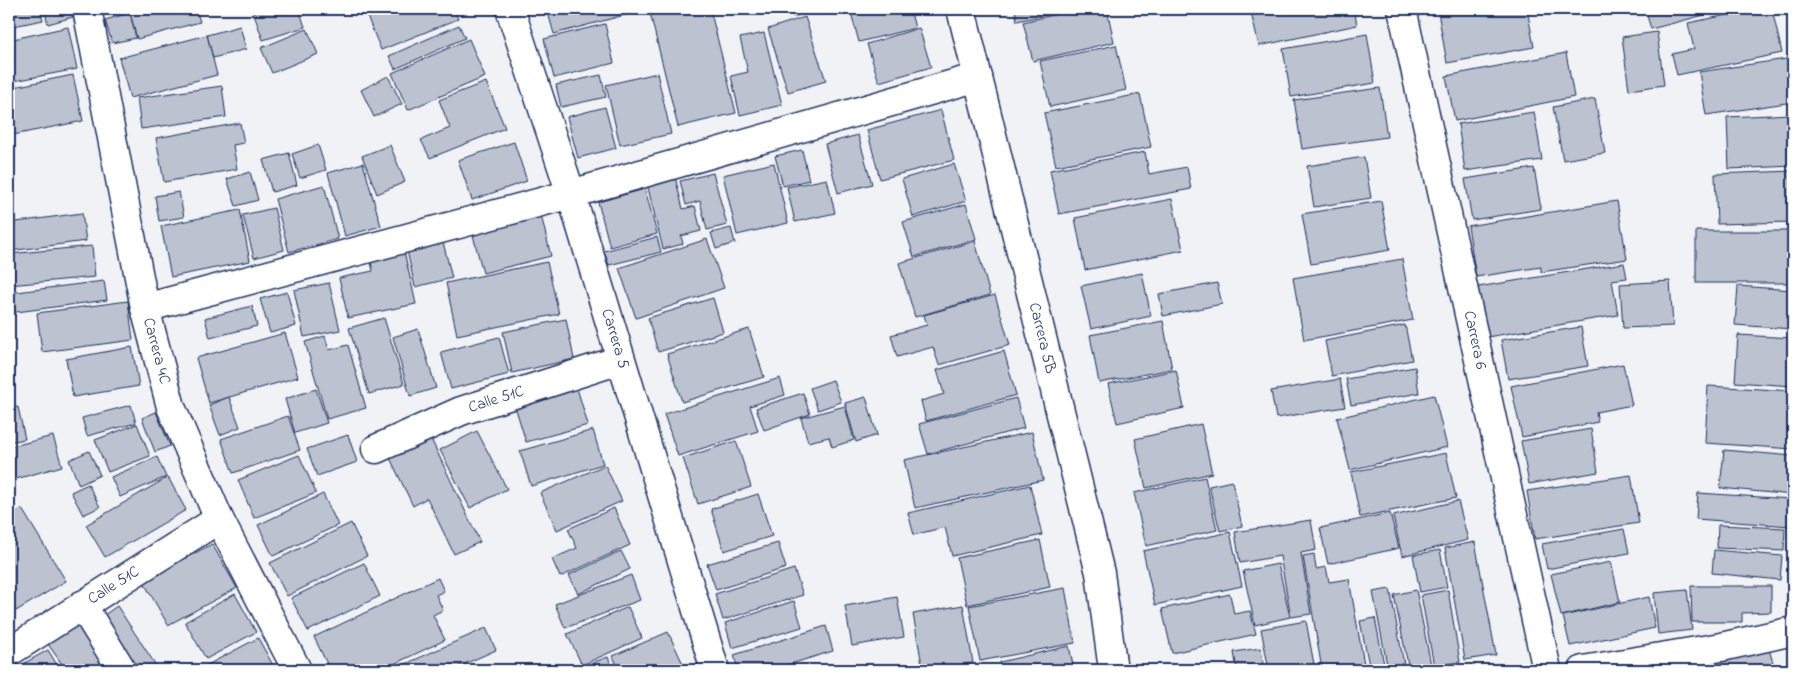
<svg xmlns="http://www.w3.org/2000/svg" width="1802" height="679" viewBox="0 0 1802 679" font-family="'Indie Flower',sans-serif">
<rect width="100%" height="100%" fill="#f1f2f5"/>
<filter id="ink" filterUnits="userSpaceOnUse"><feTurbulence type="fractalNoise" baseFrequency=".02" numOctaves="2"/><feDisplacementMap in="SourceGraphic" scale="10" xChannelSelector="R" yChannelSelector="G"/><feConvolveMatrix kernelMatrix="1 2 1 2 8 2 1 2 1" color-interpolation-filters="sRGB"/></filter>
<g filter="url(#ink)">
<g fill="#bcc2d0" stroke="#1b2f5e">
<polygon points="9,9 40,9 43,20 9,27"/>
<polygon points="44,9 71,9 73,17 48,24"/>
<polygon points="129,9 196,9 200,22 137,39"/>
<polygon points="252,9 299,9 305,27 263,40"/>
<polygon points="364,9 454,9 458,19 381,50"/>
<polygon points="547,9 635,9 636,12 554,34"/>
<polygon points="649,9 675,9 675,13 692,9 710,9 736,113 678,127"/>
<polygon points="791,9 820,9 793,17"/>
<polygon points="850,9 910,9 915,28 859,42"/>
<polygon points="1015,9 1075,9 1017,21"/>
<polygon points="1079,9 1107,9 1114,42 1033,61 1023,22"/>
<polygon points="1250,9 1354,9 1357,25 1259,46"/>
<polygon points="1455,9 1527,9 1534,47 1447,63 1438,12"/>
<polygon points="1645,9 1727,9 1651,29"/>
<polygon points="1757,9 1772,9 1782,53 1677,75 1672,54 1694,49 1688,23"/>
<polygon points="130,13 136,38 112,43 105,20"/>
<polygon points="805,17 826,81 788,92 768,29"/>
<polygon points="605,24 614,63 554,78 544,39"/>
<polygon points="459,25 465,38 395,69 389,56"/>
<polygon points="240,26 246,49 213,58 207,35"/>
<polygon points="68,27 77,69 9,82 9,40"/>
<polygon points="919,28 931,67 879,82 867,44"/>
<polygon points="307,29 318,54 272,73 261,48"/>
<polygon points="1657,32 1664,85 1629,90 1622,37"/>
<polygon points="764,33 782,105 740,115 731,76 748,72 740,38"/>
<polygon points="1367,34 1375,83 1291,97 1283,49"/>
<polygon points="207,35 217,75 130,98 119,58"/>
<polygon points="469,39 485,77 408,110 392,73"/>
<polygon points="1116,45 1126,90 1050,107 1040,61"/>
<polygon points="1566,53 1574,97 1455,121 1446,76"/>
<polygon points="1793,58 1793,102 1706,115 1699,72"/>
<polygon points="657,73 671,134 620,145 606,85"/>
<polygon points="73,75 83,121 13,135 9,114 9,88"/>
<polygon points="601,75 606,97 561,107 556,85"/>
<polygon points="388,76 402,104 374,117 361,90"/>
<polygon points="486,82 505,128 430,158 421,140 450,128 439,100"/>
<polygon points="222,86 226,117 141,129 137,98"/>
<polygon points="1380,88 1387,137 1302,149 1294,100"/>
<polygon points="1140,94 1151,147 1056,166 1044,113"/>
<polygon points="1595,99 1605,153 1563,160 1553,107"/>
<polygon points="605,107 616,148 578,158 567,117"/>
<polygon points="941,110 954,160 880,179 867,130"/>
<polygon points="1534,112 1542,160 1465,171 1458,124"/>
<polygon points="1793,114 1793,166 1729,169 1727,117"/>
<polygon points="240,123 244,143 233,145 237,169 164,182 156,138"/>
<polygon points="858,135 872,184 838,193 825,144"/>
<polygon points="514,142 527,181 472,200 458,160"/>
<polygon points="318,145 326,170 300,178 292,154"/>
<polygon points="390,145 405,182 377,194 362,156"/>
<polygon points="802,150 809,180 783,186 775,156"/>
<polygon points="1145,152 1149,174 1187,167 1191,189 1059,214 1050,170"/>
<polygon points="289,153 297,185 272,192 263,160"/>
<polygon points="1364,157 1371,198 1314,207 1307,166"/>
<polygon points="363,163 381,226 345,236 328,173"/>
<polygon points="774,163 788,223 737,235 723,175"/>
<polygon points="954,164 966,201 913,217 902,179"/>
<polygon points="1534,168 1541,209 1472,220 1465,179"/>
<polygon points="1793,171 1793,222 1717,224 1715,174"/>
<polygon points="250,172 258,200 236,206 227,179"/>
<polygon points="713,173 727,225 707,230 700,201 686,205 680,181"/>
<polygon points="675,177 683,209 695,206 701,231 681,236 683,244 663,249 647,184"/>
<polygon points="827,179 835,213 795,222 787,187"/>
<polygon points="324,185 338,239 289,252 275,199"/>
<polygon points="645,189 657,234 610,247 598,202"/>
<polygon points="179,192 184,217 159,221 155,196"/>
<polygon points="1172,199 1183,250 1085,270 1075,218"/>
<polygon points="1381,201 1390,250 1311,264 1302,214"/>
<polygon points="1617,201 1627,259 1541,272 1541,267 1476,277 1468,226"/>
<polygon points="966,204 976,239 914,257 903,222"/>
<polygon points="539,207 551,256 483,273 470,224"/>
<polygon points="274,208 284,250 254,258 243,215"/>
<polygon points="240,210 250,261 171,277 161,226"/>
<polygon points="82,213 86,241 9,251 9,223"/>
<polygon points="731,228 735,243 716,249 711,233"/>
<rect x="1696" y="231" width="97" height="52"/>
<polygon points="657,237 661,252 609,265 604,251"/>
<polygon points="442,238 452,278 415,287 406,246"/>
<polygon points="707,239 724,288 636,318 619,268"/>
<polygon points="975,241 990,295 915,317 899,263"/>
<polygon points="92,246 95,277 9,285 9,254"/>
<polygon points="404,251 416,304 348,318 339,278 373,271 370,258"/>
<polygon points="1402,259 1413,320 1304,340 1293,278"/>
<polygon points="547,262 559,314 457,335 446,283"/>
<polygon points="1624,263 1627,278 1612,280 1618,315 1487,337 1478,287"/>
<polygon points="1142,273 1151,316 1091,329 1081,286"/>
<polygon points="104,281 107,300 9,313 9,293"/>
<polygon points="1670,281 1673,326 1623,328 1620,284"/>
<polygon points="329,283 340,330 304,337 294,290"/>
<polygon points="1217,283 1222,304 1163,316 1159,294"/>
<polygon points="1738,286 1793,290 1793,329 1735,325"/>
<polygon points="287,292 296,326 270,333 260,299"/>
<polygon points="995,295 1010,345 939,365 933,347 897,357 891,335 927,325 924,315"/>
<polygon points="713,298 723,332 658,352 648,318"/>
<polygon points="128,301 133,340 42,352 37,313"/>
<polygon points="252,306 257,326 210,338 205,318"/>
<polygon points="384,318 404,384 369,394 349,328"/>
<polygon points="566,319 574,359 512,373 503,332"/>
<polygon points="1163,321 1172,369 1099,383 1090,335"/>
<polygon points="1405,325 1412,360 1332,376 1325,341"/>
<polygon points="1581,327 1588,366 1508,379 1501,340"/>
<polygon points="418,329 436,388 410,396 393,337"/>
<polygon points="749,329 764,377 682,402 667,354"/>
<polygon points="285,333 298,377 209,403 196,358"/>
<polygon points="1738,335 1793,338 1793,386 1735,382"/>
<polygon points="325,336 329,350 348,345 366,408 327,419 305,342"/>
<polygon points="499,337 509,374 451,389 441,352"/>
<polygon points="132,347 139,386 73,397 66,359"/>
<polygon points="1004,351 1016,395 926,421 921,401 944,394 937,370"/>
<polygon points="1623,364 1632,405 1596,412 1598,422 1522,437 1511,386"/>
<polygon points="1415,367 1419,393 1351,405 1346,379"/>
<polygon points="1176,370 1184,408 1117,423 1108,384"/>
<polygon points="780,378 785,395 750,406 758,431 678,456 664,414"/>
<polygon points="1340,379 1345,407 1276,418 1271,391"/>
<polygon points="833,380 841,402 818,410 810,388"/>
<polygon points="1708,386 1793,391 1793,449 1705,443"/>
<polygon points="577,388 588,425 526,442 515,406"/>
<polygon points="316,389 327,423 295,433 285,399"/>
<polygon points="803,393 810,414 764,430 756,408"/>
<polygon points="1434,395 1447,447 1350,470 1337,418"/>
<polygon points="229,397 240,427 220,435 209,405"/>
<polygon points="866,397 877,435 856,442 845,403"/>
<polygon points="1016,398 1024,428 928,454 919,424"/>
<polygon points="131,405 136,423 87,436 82,418"/>
<polygon points="845,406 854,440 832,447 829,437 808,442 801,418"/>
<polygon points="18,407 25,439 9,442 9,408"/>
<polygon points="156,412 170,446 155,452 142,418"/>
<polygon points="288,416 300,450 233,473 221,439"/>
<polygon points="137,424 150,456 108,472 95,440"/>
<polygon points="1201,424 1212,473 1146,488 1135,439"/>
<polygon points="1591,429 1598,472 1529,484 1521,441"/>
<polygon points="593,430 603,464 531,486 520,451"/>
<polygon points="477,431 507,489 470,508 440,450"/>
<polygon points="1032,432 1043,480 915,508 904,460"/>
<polygon points="348,435 357,462 317,476 307,449"/>
<polygon points="53,436 62,466 9,481 9,447"/>
<polygon points="431,439 480,542 454,554 427,498 413,506 390,458"/>
<polygon points="736,441 751,487 698,504 683,458"/>
<polygon points="1724,450 1793,456 1793,495 1720,488"/>
<polygon points="89,451 100,475 79,485 69,460"/>
<polygon points="1446,453 1456,498 1360,517 1351,472"/>
<polygon points="299,455 316,493 254,518 238,480"/>
<polygon points="157,457 166,477 120,497 111,477"/>
<polygon points="605,465 622,501 557,530 540,493"/>
<polygon points="1631,475 1639,523 1535,539 1527,491"/>
<polygon points="168,477 186,510 105,557 86,525"/>
<polygon points="1205,477 1217,530 1146,546 1134,493"/>
<polygon points="1232,481 1242,526 1220,531 1209,486"/>
<polygon points="88,484 100,507 83,515 71,492"/>
<polygon points="1030,485 1042,535 952,556 945,527 914,535 908,513"/>
<polygon points="1698,493 1791,499 1790,526 1696,519"/>
<polygon points="323,494 338,525 273,556 258,525"/>
<polygon points="758,494 772,536 724,551 711,509"/>
<polygon points="1458,501 1468,540 1402,556 1393,516"/>
<polygon points="614,508 630,545 560,577 552,559 577,548 568,529"/>
<polygon points="22,509 66,581 16,611 9,599 9,516"/>
<polygon points="1390,513 1399,548 1328,564 1320,528"/>
<polygon points="1311,520 1316,550 1301,553 1311,614 1291,617 1280,556 1240,563 1235,532"/>
<polygon points="351,523 367,556 287,596 270,563"/>
<polygon points="1718,525 1785,528 1784,551 1717,548"/>
<polygon points="1624,529 1629,553 1547,569 1542,544"/>
<polygon points="1230,532 1242,586 1155,605 1143,551"/>
<polygon points="1040,540 1050,587 967,605 957,558"/>
<polygon points="1475,542 1496,655 1465,660 1445,548"/>
<polygon points="778,543 786,568 716,590 707,564"/>
<polygon points="212,544 237,588 168,625 143,581"/>
<polygon points="1440,550 1447,587 1420,592 1413,555"/>
<polygon points="1714,550 1782,556 1780,580 1712,573"/>
<polygon points="621,551 630,569 578,594 569,575"/>
<polygon points="1314,554 1316,569 1326,567 1329,582 1349,579 1365,670 1322,670 1303,556"/>
<polygon points="1611,562 1620,602 1561,616 1551,574"/>
<polygon points="364,563 380,596 308,631 291,598"/>
<polygon points="1278,564 1290,617 1255,625 1243,571"/>
<polygon points="794,569 803,595 723,620 715,594"/>
<polygon points="631,575 640,600 565,628 555,604"/>
<polygon points="438,578 444,591 436,595 443,610 433,615 445,640 381,670 330,670 314,637"/>
<polygon points="1691,586 1771,586 1771,612 1742,613 1742,622 1692,622"/>
<polygon points="1065,588 1075,643 980,661 969,606"/>
<polygon points="1390,589 1405,670 1388,670 1373,592"/>
<polygon points="1416,590 1431,665 1409,670 1394,595"/>
<polygon points="1448,590 1460,662 1434,666 1421,595"/>
<polygon points="1687,590 1692,630 1658,634 1654,593"/>
<polygon points="235,594 256,632 206,659 185,622"/>
<polygon points="1230,594 1234,614 1250,611 1256,634 1172,653 1162,609"/>
<polygon points="897,597 904,637 852,646 845,606"/>
<polygon points="1649,597 1655,628 1570,646 1563,616"/>
<polygon points="794,601 802,627 732,648 725,623"/>
<polygon points="963,605 973,663 923,670 913,614"/>
<polygon points="117,606 159,670 136,670 100,618"/>
<polygon points="628,607 642,638 582,665 567,634"/>
<polygon points="1375,618 1385,670 1370,670 1360,621"/>
<polygon points="84,620 118,670 66,670 48,644"/>
<polygon points="1306,621 1315,670 1269,670 1261,629"/>
<polygon points="826,626 833,651 771,670 738,670 734,655"/>
<polygon points="486,628 496,650 451,670 392,670"/>
<polygon points="668,632 684,666 674,670 619,670 613,656"/>
<polygon points="258,638 275,669 198,670"/>
<polygon points="1069,646 1074,670 1002,670 1000,662"/>
<polygon points="1261,648 1264,670 1237,670 1234,652"/>
<polygon points="1769,649 1775,670 1693,670 1693,669"/>
<polygon points="48,650 60,670 26,670 23,664"/>
<polygon points="608,657 613,670 573,670"/>
<polygon points="808,666 809,670 792,670"/>
</g>
<g fill="none" stroke-linecap="round" stroke-linejoin="round">
<g stroke="#1b2f5e" stroke-width="31">
<g id="minor">
<path id="s1" d="M 87,9 L 145,308 L 171,407 L 219,519 L 297,670"/>
<path id="s2" d="M 510,9 L 571,194 L 715,670"/>
<path id="s3" d="M 961,9 L 1100,573 L 1113,670"/>
<path id="s4" d="M 1402,9 L 1547,670"/>
<polyline points="145,308 571,194 978,77"/>
<path id="s5" d="M 376,449 L 461,411 L 620,360"/>
<polyline points="82,605 122,670"/>
<path id="s6" d="M 9,652 L 219,519"/>
<polyline points="1583,670 1721,647 1793,631"/>
</g>
</g>
<use href="#minor" stroke="#fff" stroke-width="28"/>
</g>
</g>
<g text-anchor="middle" dominant-baseline="central" stroke-width="4.5" stroke-linejoin="round" paint-order="stroke">
<g font-size="16" fill="#1b2f5e" stroke="#fff">
<text stroke="none"><textPath href="#s2" startOffset="346">Carrera 5</textPath></text>
<text stroke="none"><textPath href="#s3" startOffset="339">Carrera 5B</textPath></text>
<text stroke="none"><textPath href="#s4" startOffset="339">Carrera 6</textPath></text>
<text stroke="none"><textPath href="#s1" startOffset="349">Carrera 4C</textPath></text>
<text stroke="none"><textPath href="#s5" startOffset="130">Calle 51C</textPath></text>
<text stroke="none"><textPath href="#s6" startOffset="124">Calle 51C</textPath></text>
</g>
</g>
<rect width="1802" height="679" fill="none" stroke="#fff" stroke-width="30"/>
<rect x="15" y="15" width="1772" height="649" fill="none" stroke="#1b2f5e" stroke-width="2" filter="url(#ink)"/>
</svg>
